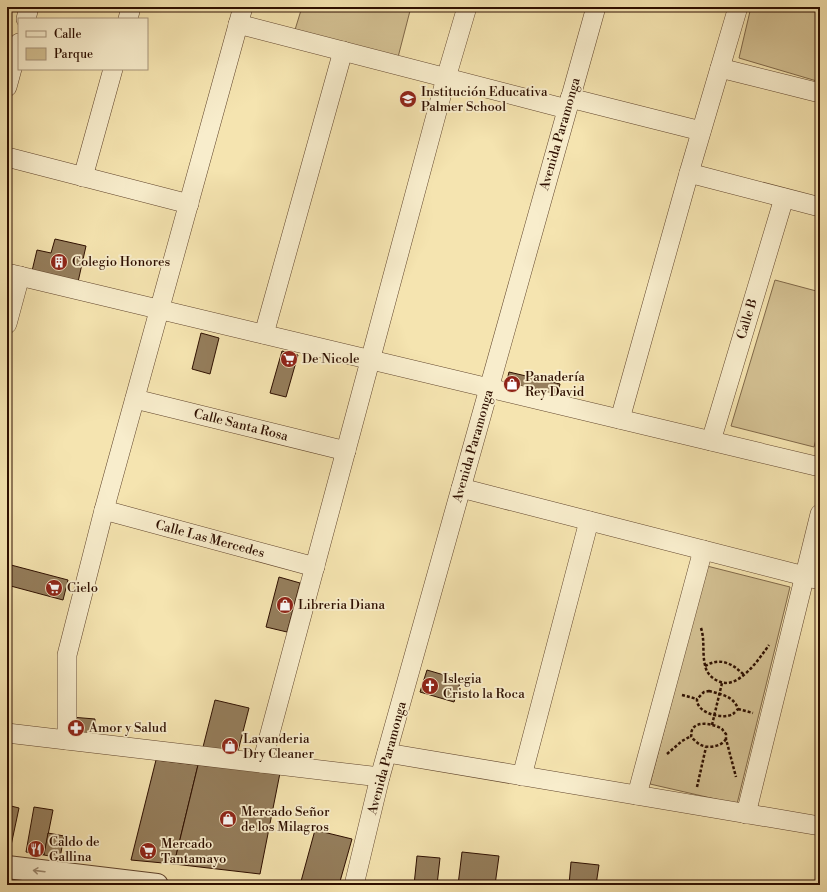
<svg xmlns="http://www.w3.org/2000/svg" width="827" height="892" viewBox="0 0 827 892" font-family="'Libre Bodoni',serif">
<rect width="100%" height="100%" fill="#f5e4b0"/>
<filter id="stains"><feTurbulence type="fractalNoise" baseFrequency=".005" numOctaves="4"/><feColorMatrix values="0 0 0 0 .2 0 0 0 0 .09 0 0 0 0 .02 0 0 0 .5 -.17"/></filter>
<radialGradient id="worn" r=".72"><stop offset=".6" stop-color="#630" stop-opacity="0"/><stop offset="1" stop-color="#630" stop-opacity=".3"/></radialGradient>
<g fill="#d3c092" stroke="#806849">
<polygon points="302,7 411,7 397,61 294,33"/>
<polygon points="751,7 820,7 820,82 739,58"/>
<polygon points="775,280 820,292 820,424 814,447 731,426"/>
<polygon points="707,566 790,587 737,804 650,784"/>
</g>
<g fill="#957e5c" stroke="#2e0f00">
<polygon points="55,239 86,246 78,282 32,271 37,250 51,253"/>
<polygon points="201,333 219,338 210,374 192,369"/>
<polygon points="282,351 298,355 286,397 270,393"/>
<polygon points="509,372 560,384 556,401 505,389"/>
<polygon points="11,565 68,580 63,600 7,585"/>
<polygon points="279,577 300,583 287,632 266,627"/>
<polygon points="427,670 461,680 454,702 420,692"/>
<polygon points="215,700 249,708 237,755 203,747"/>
<polygon points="71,717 95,719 94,734 70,733"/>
<polygon points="156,760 198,765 174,864 131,860"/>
<polygon points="198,765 280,773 260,874 174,864"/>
<polygon points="7,805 19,808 9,855 7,855"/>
<polygon points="34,807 53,810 44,855 26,852"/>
<polygon points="315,830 352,839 339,885 300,885"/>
<polygon points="48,833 64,836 60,858 44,855"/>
<polygon points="462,852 499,856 495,885 458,885"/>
<polygon points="417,856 440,858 437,885 414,885"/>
<polygon points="571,862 599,865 596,885 569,885"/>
</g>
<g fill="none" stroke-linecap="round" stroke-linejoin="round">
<g stroke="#60442c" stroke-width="20">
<g id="minor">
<polyline points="26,19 29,7"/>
<polyline points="128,19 131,7"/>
<polyline points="238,24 567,109"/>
<polyline points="720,68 820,93"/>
<polyline points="7,87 19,43"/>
<polyline points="570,98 701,131"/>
<polyline points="7,157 189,204"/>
<polyline points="689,173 820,207"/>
<polyline points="83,177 113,69"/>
<polyline points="7,273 820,467"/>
<polyline points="7,324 20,276"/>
<polyline points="264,334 343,51"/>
<polyline points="135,399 346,451"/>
<polyline points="620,419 689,173 738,7"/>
<polyline points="711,441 784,198"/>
<polyline points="461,488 820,580"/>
<polyline points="104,510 315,567"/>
<polyline points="7,733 380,777"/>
<polyline points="67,740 67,655 104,510 243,7"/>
<polyline points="387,753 820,826"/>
<polyline points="262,763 446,78 467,7"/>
<polyline points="522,776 589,521"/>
<polyline points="637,795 703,550"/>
<polyline points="746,814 820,514"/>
<polyline points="354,885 380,777 596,7"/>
</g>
</g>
<g stroke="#60442c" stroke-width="24">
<polyline id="tertiary" points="7,867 157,885"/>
</g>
<g stroke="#2e0f00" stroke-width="2.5" stroke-dasharray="3 2" stroke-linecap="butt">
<path d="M 701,628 C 705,640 702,653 705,665 C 706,672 711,678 718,681 C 738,691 759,659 769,645"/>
<path d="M 705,666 C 720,657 732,663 744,675"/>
<path d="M 709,691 C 720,694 734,696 738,709 C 737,710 734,713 733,714 C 722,720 696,713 697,699 L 704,692 Z"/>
<polyline points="682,695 697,699"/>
<polyline points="738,709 753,713"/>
<polyline points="712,725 722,683"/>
<path d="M 726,739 C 721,747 707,749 699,744 C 696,742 693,739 691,736 C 692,734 691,732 692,730 C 696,720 715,724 722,729 C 723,730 724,732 726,734 L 726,739 L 736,777"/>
<polyline points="667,754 682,741 691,736"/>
<polyline points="697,787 706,747"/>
</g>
<use href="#minor" stroke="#f8edcc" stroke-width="19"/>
<use href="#tertiary" stroke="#f8edcc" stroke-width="22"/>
</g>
<defs><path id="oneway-shaft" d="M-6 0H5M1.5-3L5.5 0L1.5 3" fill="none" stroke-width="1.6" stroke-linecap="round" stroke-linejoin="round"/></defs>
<use stroke="#9d8970" href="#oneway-shaft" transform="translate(39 871) rotate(-173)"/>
<defs>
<g id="school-disc" transform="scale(0.9)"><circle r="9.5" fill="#8f2418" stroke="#f8edcc"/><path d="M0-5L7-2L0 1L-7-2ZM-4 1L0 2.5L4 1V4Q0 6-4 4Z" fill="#fff"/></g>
<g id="building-disc" transform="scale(0.9)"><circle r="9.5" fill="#8f2418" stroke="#f8edcc"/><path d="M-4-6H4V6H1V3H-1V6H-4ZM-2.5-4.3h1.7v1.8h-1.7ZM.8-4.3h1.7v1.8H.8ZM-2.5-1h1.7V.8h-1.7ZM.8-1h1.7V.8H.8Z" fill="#fff"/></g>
<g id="supermarket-disc" transform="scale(0.9)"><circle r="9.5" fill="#8f2418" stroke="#f8edcc"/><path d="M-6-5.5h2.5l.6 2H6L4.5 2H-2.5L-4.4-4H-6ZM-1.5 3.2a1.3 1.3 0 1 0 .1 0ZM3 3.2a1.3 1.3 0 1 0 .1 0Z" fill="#fff"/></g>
<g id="shop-disc" transform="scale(0.9)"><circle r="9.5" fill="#8f2418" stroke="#f8edcc"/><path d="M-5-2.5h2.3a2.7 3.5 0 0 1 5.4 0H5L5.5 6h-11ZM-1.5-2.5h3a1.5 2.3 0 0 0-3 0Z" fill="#fff"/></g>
<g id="church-disc" transform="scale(0.9)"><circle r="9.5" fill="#8f2418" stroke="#f8edcc"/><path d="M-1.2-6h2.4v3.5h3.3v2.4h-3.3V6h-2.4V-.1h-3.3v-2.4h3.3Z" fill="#fff"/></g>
<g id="pharmacy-disc" transform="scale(0.9)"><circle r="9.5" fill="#8f2418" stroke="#f8edcc"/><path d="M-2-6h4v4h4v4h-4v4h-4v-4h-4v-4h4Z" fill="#fff"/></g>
<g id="restaurant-disc" transform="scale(0.9)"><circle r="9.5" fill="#8f2418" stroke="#f8edcc"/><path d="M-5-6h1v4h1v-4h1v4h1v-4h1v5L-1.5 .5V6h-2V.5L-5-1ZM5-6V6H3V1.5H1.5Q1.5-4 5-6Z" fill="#fff"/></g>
</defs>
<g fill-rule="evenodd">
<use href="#school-disc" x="408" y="99"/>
<use href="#building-disc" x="59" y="262"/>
<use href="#supermarket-disc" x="289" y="359"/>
<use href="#shop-disc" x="512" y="384"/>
<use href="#supermarket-disc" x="54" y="588"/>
<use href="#shop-disc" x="285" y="605"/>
<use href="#church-disc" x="430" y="686"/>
<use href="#pharmacy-disc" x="76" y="728"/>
<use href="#shop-disc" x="230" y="746"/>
<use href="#shop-disc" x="228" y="819"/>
<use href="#restaurant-disc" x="36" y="849"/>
<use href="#supermarket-disc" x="148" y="851"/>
</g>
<g text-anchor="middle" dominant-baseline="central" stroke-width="3.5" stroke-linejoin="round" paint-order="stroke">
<g font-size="13" fill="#2e0f00" stroke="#f8edcc" text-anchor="start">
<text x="421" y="92">Institución Educativa<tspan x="421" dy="15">Palmer School</tspan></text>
<text x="72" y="262">Colegio Honores</text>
<text x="302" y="359">De Nicole</text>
<text x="525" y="377">Panadería<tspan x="525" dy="15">Rey David</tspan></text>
<text x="67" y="588">Cielo</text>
<text x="298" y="605">Libreria Diana</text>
<text x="443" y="679">Islegia<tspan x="443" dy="15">Cristo la Roca</tspan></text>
<text x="89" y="728">Amor y Salud</text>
<text x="243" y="739">Lavanderia<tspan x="243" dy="15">Dry Cleaner</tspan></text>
<text x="241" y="812">Mercado Señor<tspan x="241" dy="15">de los Milagros</tspan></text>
<text x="49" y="842">Caldo de<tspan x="49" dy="15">Gallina</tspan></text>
<text x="161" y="844">Mercado<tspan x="161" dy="15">Tantamayo</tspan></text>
</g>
<g font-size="13" fill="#2e0f00" stroke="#f8edcc">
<text transform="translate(560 134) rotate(-74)">Avenida Paramonga</text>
<text transform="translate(747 319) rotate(-73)">Calle B</text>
<text transform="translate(241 425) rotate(14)">Calle Santa Rosa</text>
<text transform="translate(473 446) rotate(-74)">Avenida Paramonga</text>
<text transform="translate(210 539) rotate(15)">Calle Las Mercedes</text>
<text transform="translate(387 758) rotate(-75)">Avenida Paramonga</text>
</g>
</g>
<rect width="827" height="892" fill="none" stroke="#f5e4b0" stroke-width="24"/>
<rect x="8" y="8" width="811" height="876" fill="none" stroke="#2e0f00" stroke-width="2"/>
<rect x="12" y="12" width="803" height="868" fill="none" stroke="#2e0f00"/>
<rect x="18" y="18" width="130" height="52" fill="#f8edcc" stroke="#a7947a"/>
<rect x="26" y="31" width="20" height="6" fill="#f8edcc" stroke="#a7947a"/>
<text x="54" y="38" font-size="12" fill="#2e0f00">Calle</text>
<rect x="26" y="48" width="20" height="12" fill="#d3c092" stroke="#a7947a"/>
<text x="54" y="58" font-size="12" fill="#2e0f00">Parque</text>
<rect width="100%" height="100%" filter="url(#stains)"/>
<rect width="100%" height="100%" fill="url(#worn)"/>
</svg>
